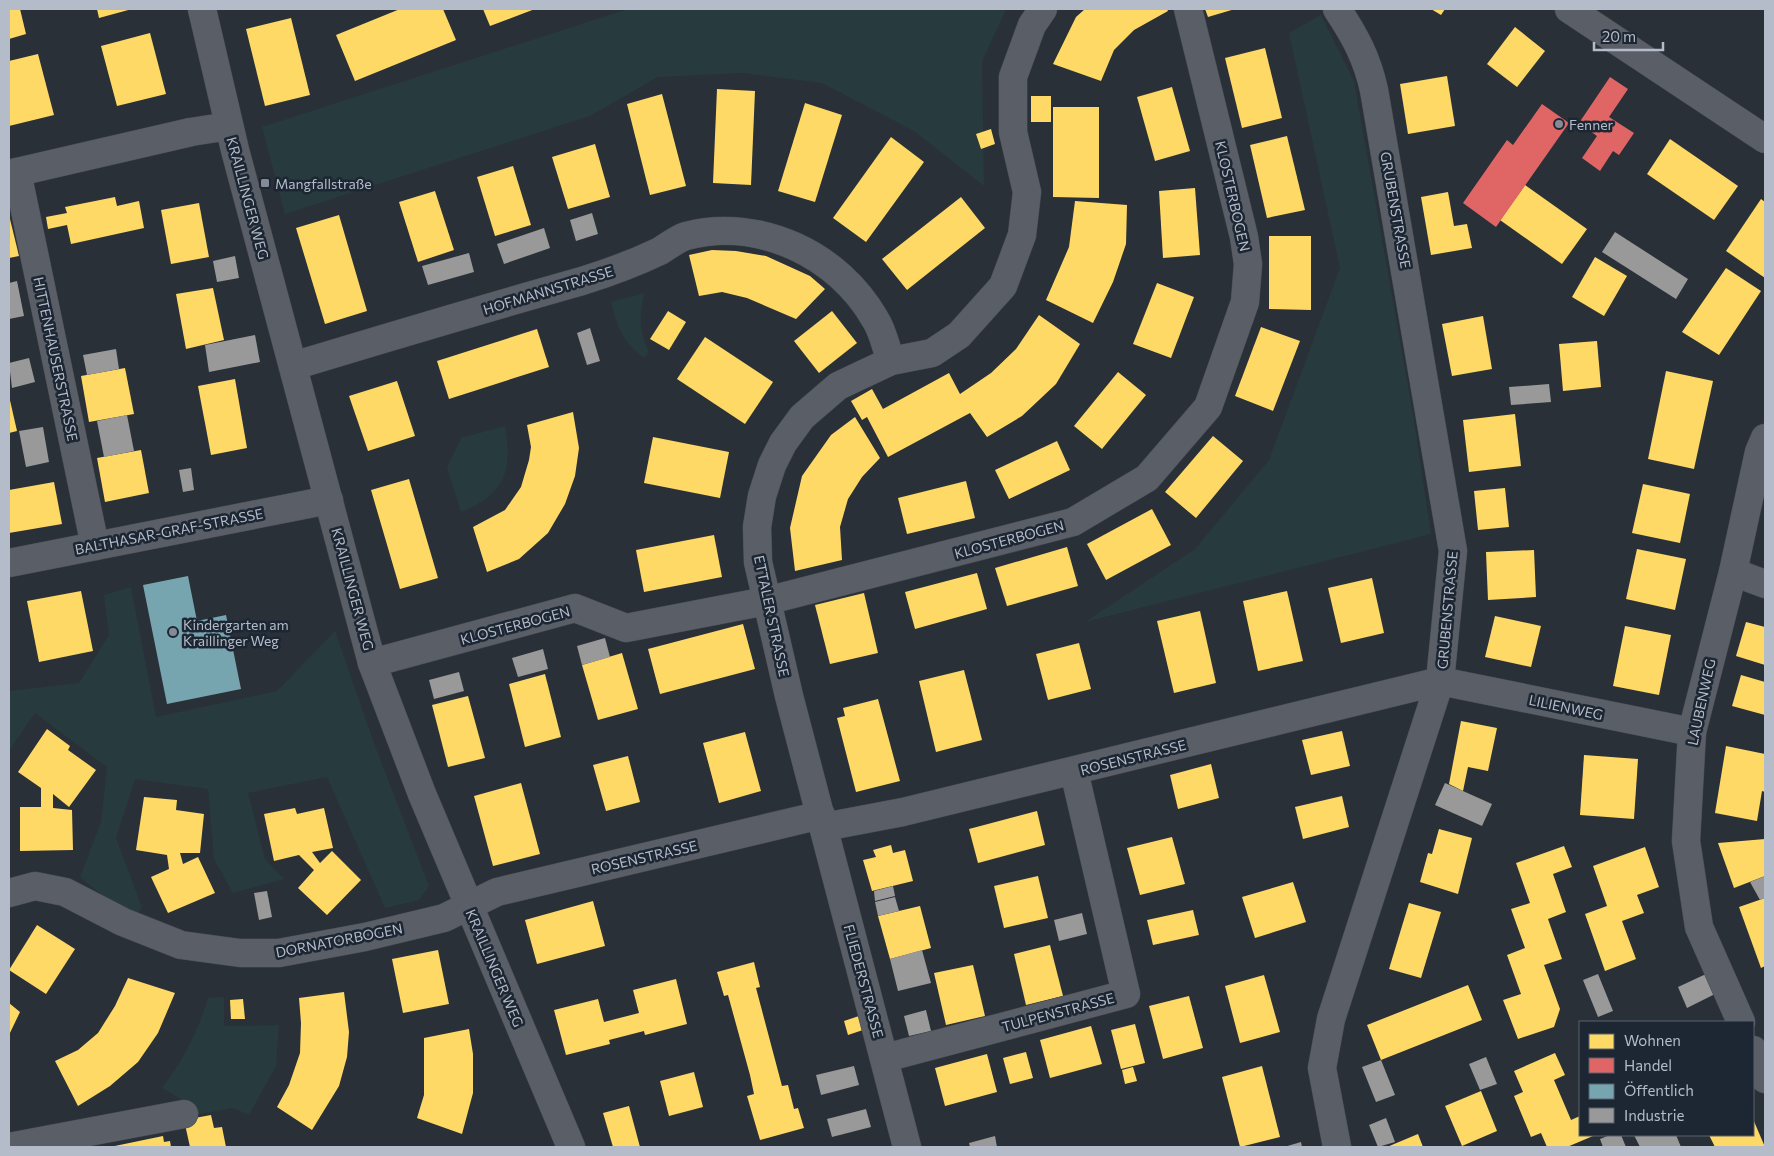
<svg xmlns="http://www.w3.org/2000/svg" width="1774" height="1156" viewBox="0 0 1774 1156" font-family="Commissioner,sans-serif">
<rect width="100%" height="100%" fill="#2a3038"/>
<g fill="#273a3e">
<polygon points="628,9 1006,9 982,62 984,186 914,131 822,83 743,73 658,77 590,116 285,214 262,127"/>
<polygon points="1321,15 1354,81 1413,414 1431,534 1085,622 1195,549 1269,460 1340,268 1289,33"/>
<path d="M 644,293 C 640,316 638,329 649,351 L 644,358 C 622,341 618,328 611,302 Z"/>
<path d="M 505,426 C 513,471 505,494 461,512 L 447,468 L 461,438 Z"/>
<polygon points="131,587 156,717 277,691 335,631 374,743 429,886 419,900 385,908 327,777 248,793 265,859 284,879 233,893 214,859 208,789 135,779 116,838 142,907 138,914 107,899 80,877 101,822 107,767 35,713 9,751 9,691 79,683 109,635 104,595"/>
<path d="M 224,997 L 224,1026 L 279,1025 L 276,1066 L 249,1115 L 233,1108 L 190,1116 L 187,1103 L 162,1088 C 183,1061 198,1031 208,998 Z"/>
</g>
<g fill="#ffd966">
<polygon points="9,9 20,9 26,34 9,39"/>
<polygon points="97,9 132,9 99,18"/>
<polygon points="400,9 443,9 456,40 355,81 336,35"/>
<polygon points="483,9 535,9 490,26"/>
<polygon points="1085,9 1167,9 1168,11 1134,30 1114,50 1101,81 1053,64 1076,17"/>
<polygon points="1205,9 1235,9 1208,17"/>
<polygon points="1431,9 1445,9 1441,15"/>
<polygon points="291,18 310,95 265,106 246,29"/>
<polygon points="1515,27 1545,51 1517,87 1487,64"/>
<polygon points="150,33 166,94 117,106 101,46"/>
<polygon points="1265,48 1282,118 1242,128 1225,58"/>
<polygon points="38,54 54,115 9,126 9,61"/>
<polygon points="1447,76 1455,126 1408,134 1400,84"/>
<polygon points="1172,87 1190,151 1155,161 1137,97"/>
<polygon points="717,89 755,91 751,185 713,183"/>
<polygon points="662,94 686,186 650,195 627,104"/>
<rect x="1031" y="96" width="20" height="26"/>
<polygon points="805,103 842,115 815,202 778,191"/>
<polygon points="1053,107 1099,107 1099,198 1053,197"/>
<polygon points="991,129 995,144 981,149 976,134"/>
<polygon points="1287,136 1305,210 1267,218 1250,145"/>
<polygon points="891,137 924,162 866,242 833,218"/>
<polygon points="1670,139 1738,186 1714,220 1647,174"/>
<polygon points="595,144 610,197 568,209 552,157"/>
<polygon points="513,166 531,225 495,236 477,177"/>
<polygon points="1525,185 1587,229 1562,264 1500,220"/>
<polygon points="1195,188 1200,255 1163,258 1159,191"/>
<polygon points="435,191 454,250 418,262 399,202"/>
<polygon points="1448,192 1454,226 1467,224 1472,248 1431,255 1421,197"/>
<polygon points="115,197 117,206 139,201 144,228 71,244 67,225 48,229 46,217 67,213 65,207"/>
<polygon points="961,197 985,228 907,290 882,259"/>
<polygon points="1761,199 1765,202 1765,278 1726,251"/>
<polygon points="1075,201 1127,205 1126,244 1113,282 1093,323 1046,300 1069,247"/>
<polygon points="199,203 209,257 171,264 161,210"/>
<polygon points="9,215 19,256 9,258"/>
<polygon points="339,215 367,311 325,324 296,228"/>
<polygon points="1269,236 1311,236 1311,310 1269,309"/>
<polygon points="712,250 736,251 766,256 810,276 825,289 796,319 747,298 722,292 699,296 689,255"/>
<polygon points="1595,257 1627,276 1604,316 1572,297"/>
<polygon points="1726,268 1761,291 1719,355 1682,332"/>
<polygon points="1157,283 1194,297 1171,358 1133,344"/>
<polygon points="213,288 224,340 186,349 176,294"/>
<polygon points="668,311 686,322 669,350 650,339"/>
<polygon points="832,311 857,343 819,373 794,341"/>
<polygon points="1039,315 1080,344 1056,384 1022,416 987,437 970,413 888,457 867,417 862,420 851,401 872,389 883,409 949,373 960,394 991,373 1016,349"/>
<polygon points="1483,316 1492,369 1452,376 1442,324"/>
<polygon points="1261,327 1300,341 1273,411 1235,396"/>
<polygon points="537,329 549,367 449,399 437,361"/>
<polygon points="705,337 773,382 745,424 677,379"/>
<polygon points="1597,341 1601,387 1563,391 1559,344"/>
<polygon points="125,368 134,414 89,422 81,376"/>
<polygon points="1666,371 1713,381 1694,469 1648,459"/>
<polygon points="1118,372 1146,395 1102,449 1074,426"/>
<polygon points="235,379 247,448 211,455 198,386"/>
<polygon points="397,381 415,436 368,451 349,396"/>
<polygon points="9,396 17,431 9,433"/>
<polygon points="573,412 579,448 575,476 565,504 548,533 519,559 487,572 473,527 505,510 521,487 529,460 531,447 527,425"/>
<polygon points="1515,414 1521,466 1469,472 1463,420"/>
<polygon points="855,417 880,458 862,477 848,499 840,527 842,560 795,571 790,528 802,476 831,435"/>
<polygon points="1213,436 1243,461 1196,518 1165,492"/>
<polygon points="653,437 729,452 720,498 644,483"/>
<polygon points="1057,441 1070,470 1009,499 995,470"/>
<polygon points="141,450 149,493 105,502 97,458"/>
<polygon points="409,479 438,578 400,589 371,490"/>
<polygon points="966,481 975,518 907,534 898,498"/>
<polygon points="54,482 62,524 9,533 9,490"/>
<polygon points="1643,484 1690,494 1680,543 1632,533"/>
<polygon points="1505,488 1509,527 1478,530 1474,491"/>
<polygon points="1152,509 1171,545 1106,580 1087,544"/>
<polygon points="714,535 722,577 644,592 636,550"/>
<polygon points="1067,547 1078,586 1007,606 995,568"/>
<polygon points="1637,549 1686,559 1675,610 1626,599"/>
<polygon points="1534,550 1536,597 1488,600 1486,552"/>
<polygon points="977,573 987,609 915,629 905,592"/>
<polygon points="1372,578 1384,633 1341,643 1328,588"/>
<polygon points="81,591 93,651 39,662 27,601"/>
<polygon points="1287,591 1303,661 1258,671 1243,601"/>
<polygon points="864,593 878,653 830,664 815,605"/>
<polygon points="1200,611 1216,683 1174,693 1157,621"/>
<polygon points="1495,616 1541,626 1531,667 1485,657"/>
<polygon points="1746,622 1765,627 1765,665 1736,656"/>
<polygon points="743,624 755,669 660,694 648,649"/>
<polygon points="1625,626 1671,635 1659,695 1613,686"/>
<polygon points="1079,643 1091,689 1048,700 1036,654"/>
<polygon points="622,653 638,709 598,720 582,665"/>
<polygon points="964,670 982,740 936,752 919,681"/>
<polygon points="545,674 561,737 525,747 509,684"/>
<polygon points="1741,675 1765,682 1765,715 1732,706"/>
<polygon points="468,696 485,758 448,767 432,705"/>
<polygon points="878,699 900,781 856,792 837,718 845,716 843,708"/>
<polygon points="1461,721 1497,728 1488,771 1468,767 1463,791 1449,784"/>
<polygon points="47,729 70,746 68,750 96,770 69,807 53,794 53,808 72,810 73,850 20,851 20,807 41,807 41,788 18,772"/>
<polygon points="1342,731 1350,766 1311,775 1302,740"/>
<polygon points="745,732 761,791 719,803 703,743"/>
<polygon points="1726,746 1765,754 1765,792 1762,791 1757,821 1715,813"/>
<polygon points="1584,755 1638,759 1634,819 1580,815"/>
<polygon points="628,756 640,802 606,811 593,765"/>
<polygon points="1211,764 1219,798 1178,809 1170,775"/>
<polygon points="521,783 540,854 493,866 474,796"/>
<polygon points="1342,796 1349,827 1303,839 1295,807"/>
<polygon points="144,797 177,800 176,810 204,814 200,853 180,853 183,864 198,857 215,893 168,913 151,877 169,869 167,855 136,850"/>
<polygon points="295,808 297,814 324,808 333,848 312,852 320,863 332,851 361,880 327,915 298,888 314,870 299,855 274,861 264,814"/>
<polygon points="1037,811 1045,845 978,863 969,829"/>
<polygon points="1439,829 1472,838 1458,894 1420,882 1428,853 1432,854"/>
<polygon points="1172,837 1185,884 1140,895 1127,848"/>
<polygon points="1765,839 1765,876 1734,888 1718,843"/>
<polygon points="891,845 893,853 905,850 913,881 872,891 863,860 876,857 873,850"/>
<polygon points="1564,846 1572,867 1553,874 1566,912 1548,919 1562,959 1544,965 1560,1009 1554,1027 1518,1039 1503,1000 1521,994 1507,955 1525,948 1511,909 1530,903 1516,863"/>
<polygon points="1645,847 1659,887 1637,895 1644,913 1622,921 1636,959 1605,971 1585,914 1607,906 1593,866"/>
<polygon points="1038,876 1048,918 1004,928 994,886"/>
<polygon points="1293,882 1306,922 1255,938 1242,897"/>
<polygon points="1765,898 1765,966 1761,968 1739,907"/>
<polygon points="593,901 605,946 537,964 525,920"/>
<polygon points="1409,903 1441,912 1421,978 1389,969"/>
<polygon points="920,906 931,948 890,959 878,916"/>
<polygon points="1193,910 1199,935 1153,945 1147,920"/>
<polygon points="37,925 75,949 46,994 9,970"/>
<polygon points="1050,945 1063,996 1026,1005 1014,954"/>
<polygon points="438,950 449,1004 403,1013 392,959"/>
<polygon points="754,962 760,987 756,988 782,1086 788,1085 794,1109 798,1108 804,1128 760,1140 747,1096 754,1094 750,1075 728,995 724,996 717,972"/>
<polygon points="973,965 985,1016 946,1025 934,973"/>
<polygon points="1264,975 1280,1032 1240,1043 1225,986"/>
<polygon points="128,978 175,993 158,1033 138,1062 110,1086 78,1106 55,1061 78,1050 98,1033 115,1006"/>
<polygon points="676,979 687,1024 645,1035 644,1031 609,1040 610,1044 566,1055 554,1010 598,999 604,1022 639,1013 633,990"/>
<polygon points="1468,985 1482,1020 1381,1060 1367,1025"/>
<polygon points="344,992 349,1032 347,1057 339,1086 312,1130 277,1107 289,1085 300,1053 301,1023 299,998"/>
<polygon points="1189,996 1203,1048 1163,1059 1149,1006"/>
<polygon points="243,999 245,1019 231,1019 230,1000"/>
<polygon points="9,1003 20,1012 9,1035"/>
<polygon points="859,1016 863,1030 848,1035 844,1021"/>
<polygon points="1135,1024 1145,1063 1121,1069 1111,1030"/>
<polygon points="1091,1026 1102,1064 1050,1078 1040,1040"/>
<polygon points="469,1029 473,1054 473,1093 462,1134 417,1118 424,1095 424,1038"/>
<polygon points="1026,1052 1033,1078 1010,1084 1003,1058"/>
<polygon points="1555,1053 1565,1075 1554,1080 1571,1120 1580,1116 1580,1135 1593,1136 1567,1147 1547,1147 1541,1133 1531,1137 1514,1096 1523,1092 1514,1071"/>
<polygon points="987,1054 997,1092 945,1106 935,1068"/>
<polygon points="1262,1066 1280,1137 1240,1147 1222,1077"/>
<polygon points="1133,1067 1137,1081 1125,1084 1122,1070"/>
<polygon points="694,1072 703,1107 669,1116 660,1081"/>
<polygon points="1481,1091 1497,1131 1462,1146 1445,1106"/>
<polygon points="629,1106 640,1147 613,1147 603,1113"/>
<polygon points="211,1115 214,1128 222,1127 226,1147 190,1147 184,1120"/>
<polygon points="1753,1119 1765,1147 1715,1147 1709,1135 1753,1135"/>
<polygon points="1418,1134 1423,1147 1387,1147"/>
<polygon points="163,1136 164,1142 170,1141 171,1147 110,1147"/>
</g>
<g fill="#e06666">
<polygon points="1610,77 1628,89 1609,117 1634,133 1619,155 1613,151 1600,171 1582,158 1597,136 1579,123"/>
<polygon points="1542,104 1569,123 1496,227 1463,203 1507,140 1513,145"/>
</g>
<polygon fill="#76a5af" points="188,576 197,621 226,615 241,689 167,704 143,585"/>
<g fill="#999">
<polygon points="592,213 598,234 576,241 570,220"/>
<polygon points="544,228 550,248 504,264 497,244"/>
<polygon points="1615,232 1688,279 1676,299 1602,252"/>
<polygon points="469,253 474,272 428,285 422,266"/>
<polygon points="235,256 239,278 217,282 213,261"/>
<polygon points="17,281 24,316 9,319 9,283"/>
<polygon points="590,328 600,361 587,365 577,333"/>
<polygon points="255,335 260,362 209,372 205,345"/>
<polygon points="116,349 119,369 87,375 83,355"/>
<polygon points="29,358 35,382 12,388 9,363"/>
<polygon points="1549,384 1551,402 1511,405 1509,387"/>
<polygon points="127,415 134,451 104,457 97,421"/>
<polygon points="43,427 49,462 26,467 19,431"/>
<polygon points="191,468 194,490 183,492 179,470"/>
<polygon points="605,638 610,657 582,665 577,646"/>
<polygon points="543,649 548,669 518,677 512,658"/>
<polygon points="459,672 464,691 434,699 429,680"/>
<polygon points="1445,783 1492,804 1482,826 1435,805"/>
<polygon points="1765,876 1765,898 1760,900 1750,882"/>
<polygon points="893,886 895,896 875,901 874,891"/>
<polygon points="267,891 272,917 259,920 254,893"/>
<polygon points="895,897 899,911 878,916 875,902"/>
<polygon points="1082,913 1087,934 1059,941 1054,920"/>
<polygon points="922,950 931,983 898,991 890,959"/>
<polygon points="1598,974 1613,1011 1598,1017 1583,980"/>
<polygon points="1706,974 1715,994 1687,1008 1678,987"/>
<polygon points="926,1010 931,1031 909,1036 904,1016"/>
<polygon points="1486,1057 1497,1084 1480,1090 1469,1064"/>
<polygon points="1381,1060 1395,1095 1376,1102 1362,1067"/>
<polygon points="854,1066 859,1085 821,1095 816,1075"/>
<polygon points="866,1109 871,1127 832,1137 827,1119"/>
<polygon points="1386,1118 1395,1142 1378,1147 1369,1125"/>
<polygon points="1610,1135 1621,1135 1626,1147 1603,1147 1600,1139"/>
<polygon points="1634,1135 1676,1135 1681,1147 1640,1147"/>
<polygon points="995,1136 997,1147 970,1147 969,1143"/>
<polygon points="1301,1142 1302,1147 1284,1147"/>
</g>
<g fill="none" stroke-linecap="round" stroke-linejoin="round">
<g stroke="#484c53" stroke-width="29">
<g id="minor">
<polyline points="202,9 235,150 372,663 422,794 571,1147"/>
<path d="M 1337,9 C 1355,36 1367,58 1374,90 L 1453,551 L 1440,681 L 1331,1019 L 1322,1068 L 1337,1147"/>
<polyline points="1569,9 1765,139"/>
<polyline points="17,172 95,546"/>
<polyline points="9,174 191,132 229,126"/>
<path d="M 293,366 C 389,337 486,308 582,281 C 608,273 635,263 660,251 C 668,246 677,239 686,236 C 759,217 838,254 875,319 C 883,331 886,348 891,361"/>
<polyline points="9,563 329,500"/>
<polyline points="1733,572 1765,584"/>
<polyline points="372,663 575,608 626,628 766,601 1073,522 1147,478 1208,407 1245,302 1248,264 1244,237 1188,9"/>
<polyline points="824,827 903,812 1440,681 1692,732"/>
<polyline points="9,893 35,886 65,892 123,922 181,945 240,953 279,953 365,937 444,918 497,892 821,815"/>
<polyline points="1741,1022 1699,927 1686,841 1692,732 1733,572 1759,452 1765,438"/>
<polyline points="1753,1050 1765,1079"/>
<polyline points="885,1058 1126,994 1074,771"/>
<polyline points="9,1147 184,1114"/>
<polyline points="907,1147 789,696 758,562 757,527 762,496 772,465 783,443 802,417 838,386 891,361 932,353 959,335 1003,286 1022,235 1027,192 1013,132 1013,77 1032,25 1043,9"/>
</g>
</g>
<use href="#minor" stroke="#5a5e66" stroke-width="28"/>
</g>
<g fill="#848b96" stroke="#1d2633" stroke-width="2">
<circle cx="1559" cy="124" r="5"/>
<rect x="260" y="178" width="10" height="10" rx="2.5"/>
<circle cx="173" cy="632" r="5"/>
</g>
<g text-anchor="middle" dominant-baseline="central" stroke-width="5" stroke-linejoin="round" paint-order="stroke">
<g font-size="14" fill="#b4bcc9" stroke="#1d2633" text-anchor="start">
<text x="1569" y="124">Fenner</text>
<text x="275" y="183">Mangfallstraße</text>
<text x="183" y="624">Kindergarten am<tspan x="183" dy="16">Kraillinger Weg</tspan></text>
</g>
<g font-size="14" fill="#b4bcc9" stroke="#1d2633">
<text transform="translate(1233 196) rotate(77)">KLOSTERBOGEN</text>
<text transform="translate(248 198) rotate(75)">KRAILLINGER WEG</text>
<text transform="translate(1396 210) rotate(80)">GRUBENSTRASSE</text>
<text transform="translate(548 290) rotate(-17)">HOFMANNSTRASSE</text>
<text transform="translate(56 359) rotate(78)">HITTENHAUSERSTRASSE</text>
<text transform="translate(169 531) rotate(-11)">BALTHASAR-GRAF-STRASSE</text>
<text transform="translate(1009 539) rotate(-15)">KLOSTERBOGEN</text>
<text transform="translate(353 589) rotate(75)">KRAILLINGER WEG</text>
<text transform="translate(1447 610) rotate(-85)">GRUBENSTRASSE</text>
<text transform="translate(772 616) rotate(78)">ETTALER STRASSE</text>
<text transform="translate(515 625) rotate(-15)">KLOSTERBOGEN</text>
<text transform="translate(1701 702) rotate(-78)">LAUBENWEG</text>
<text transform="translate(1566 707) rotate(12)">LILIENWEG</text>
<text transform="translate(1133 757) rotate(-14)">ROSENSTRASSE</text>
<text transform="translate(644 857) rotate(-13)">ROSENSTRASSE</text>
<text transform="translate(339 940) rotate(-11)">DORNATORBOGEN</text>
<text transform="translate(495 968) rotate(67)">KRAILLINGER WEG</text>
<text transform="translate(864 981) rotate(75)">FLIEDERSTRASSE</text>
<text transform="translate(1058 1012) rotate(-15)">TULPENSTRASSE</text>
</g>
</g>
<rect width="1774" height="1156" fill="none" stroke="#b4bcc9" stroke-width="20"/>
<rect x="1579" y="1021" width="175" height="115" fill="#1d2633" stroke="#59626f"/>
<rect x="1589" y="1034" width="25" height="15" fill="#ffd966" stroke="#59626f"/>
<text x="1624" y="1046" font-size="15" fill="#b4bcc9">Wohnen</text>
<rect x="1589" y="1058" width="25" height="15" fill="#e06666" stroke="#59626f"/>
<text x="1624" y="1071" font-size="15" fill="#b4bcc9">Handel</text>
<rect x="1589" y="1084" width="25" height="15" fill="#76a5af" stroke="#59626f"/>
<text x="1624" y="1096" font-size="15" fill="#b4bcc9">Öffentlich</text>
<rect x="1589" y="1108" width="25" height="15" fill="#999999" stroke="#59626f"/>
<text x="1624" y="1121" font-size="15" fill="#b4bcc9">Industrie</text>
<path d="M1594 42v8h69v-8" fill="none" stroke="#b4bcc9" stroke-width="2.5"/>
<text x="1602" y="42" font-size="15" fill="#b4bcc9" stroke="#1d2633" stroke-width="4" paint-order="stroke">20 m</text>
</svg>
